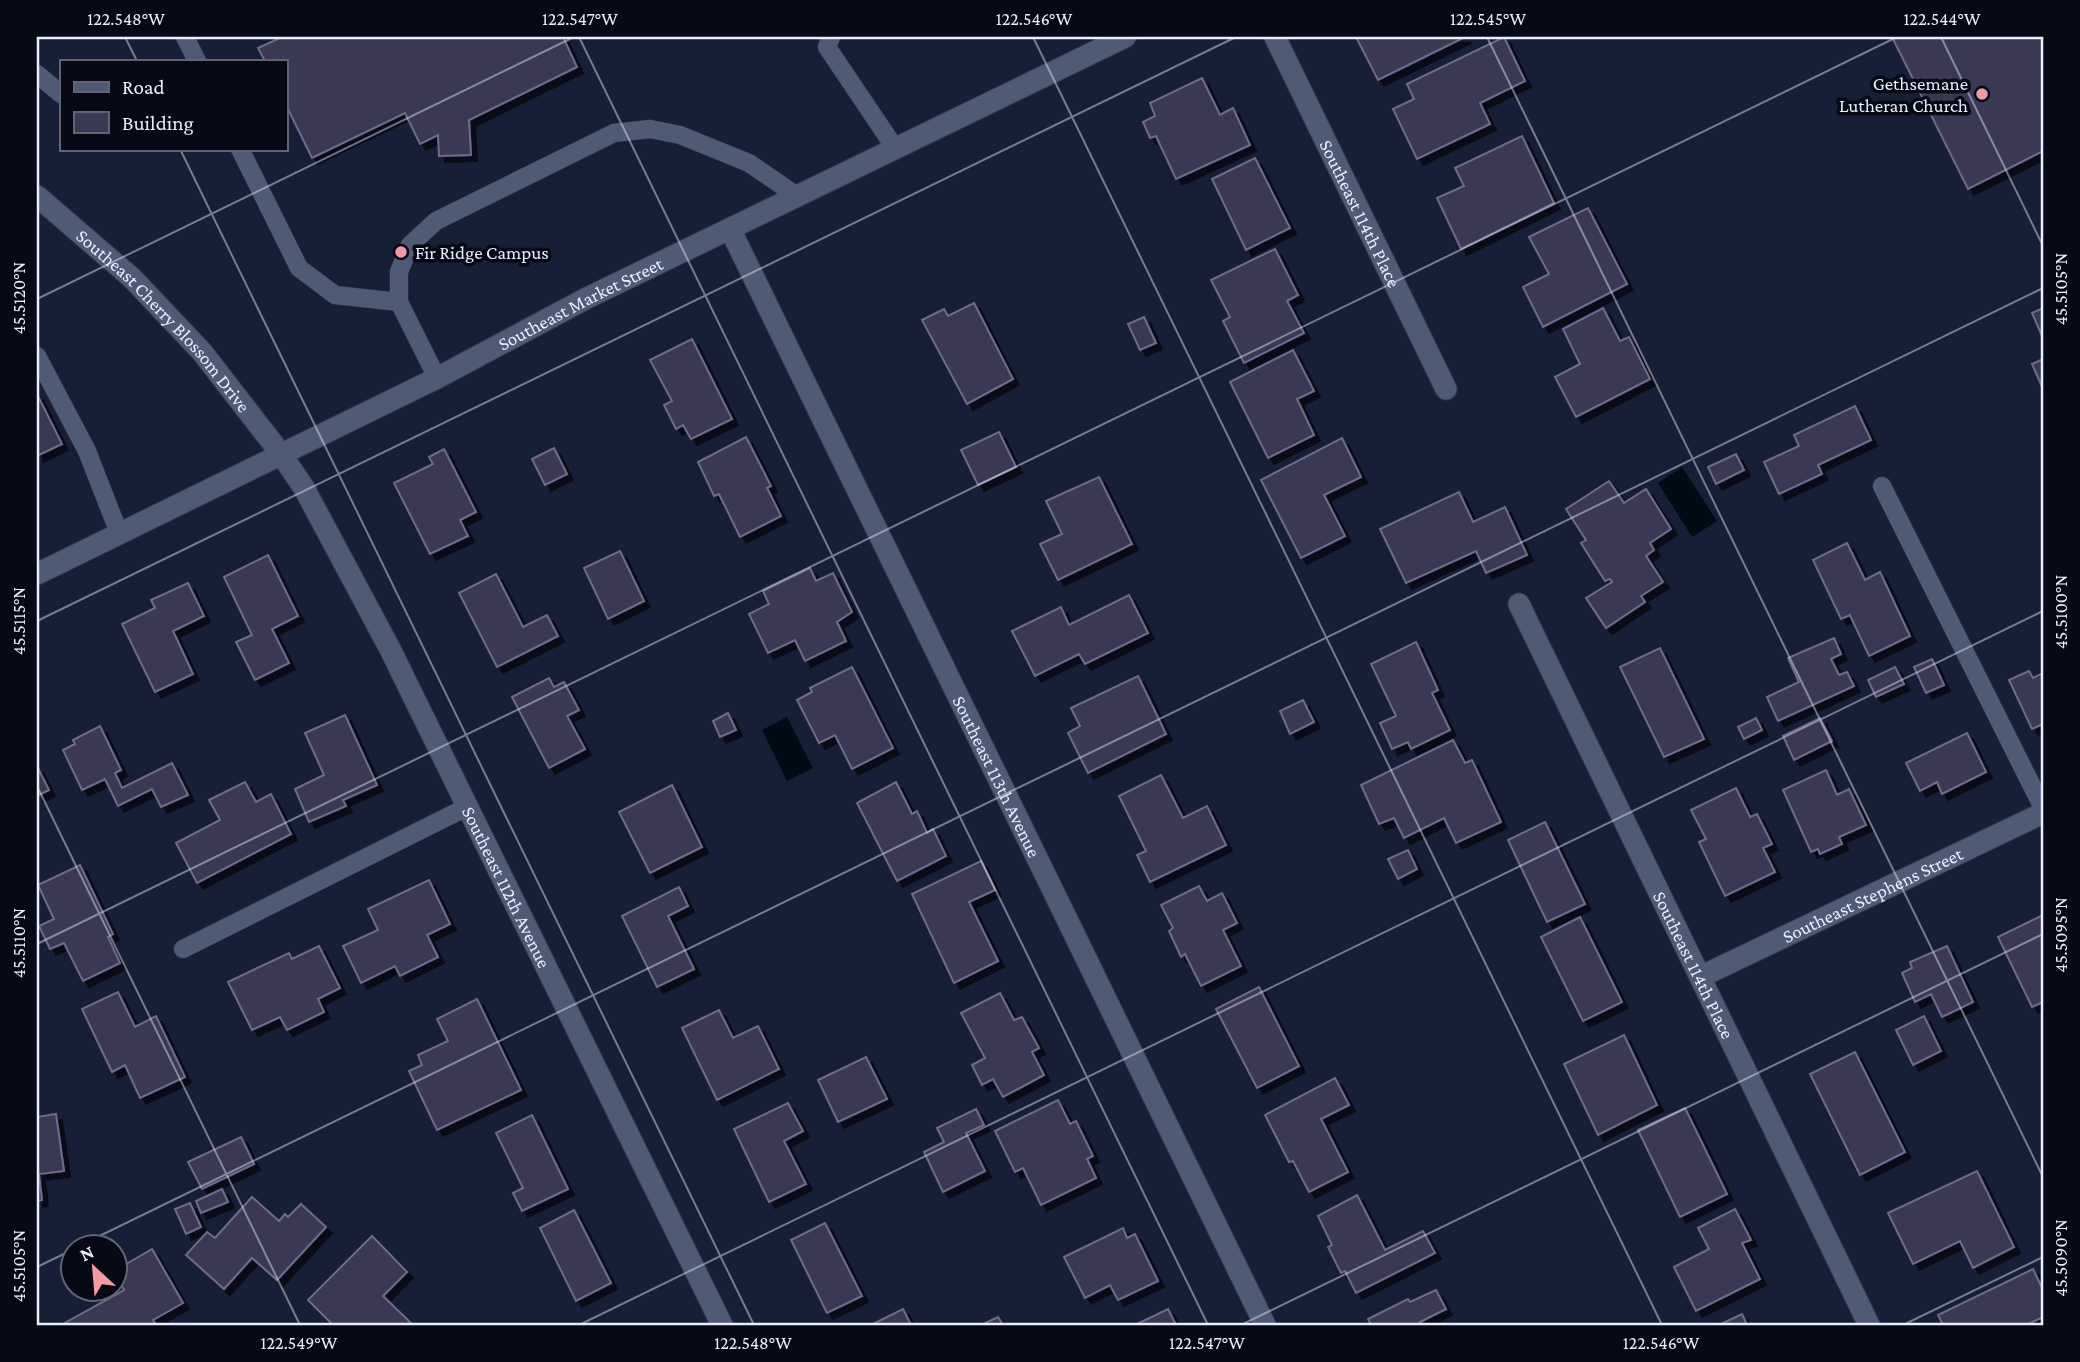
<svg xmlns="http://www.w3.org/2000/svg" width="2080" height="1362" viewBox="0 0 2080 1362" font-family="'Crimson Pro',serif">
<defs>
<filter id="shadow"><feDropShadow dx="6" dy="6" stdDeviation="0" flood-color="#0009"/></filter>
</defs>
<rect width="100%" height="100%" fill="#171f36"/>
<g fill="#000b14">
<polygon points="1682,467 1717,521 1692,537 1658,483"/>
<polygon points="787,717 813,768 787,781 762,730"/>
</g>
<g fill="#3a3852" stroke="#6e6c89" stroke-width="2" filter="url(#shadow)">
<polygon points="282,37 563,37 577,67 469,120 471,155 439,156 438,135 420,144 405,113 312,158 285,103 285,61 265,61 258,48"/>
<polygon points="1356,37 1465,37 1378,80"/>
<polygon points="1504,37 1525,81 1480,103 1490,124 1417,159 1393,109 1414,99 1407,84"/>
<polygon points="1892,37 2043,37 2043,151 1968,189"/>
<polygon points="1202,78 1220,115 1233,108 1250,145 1176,179 1156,136 1150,138 1143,122 1155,116 1150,103"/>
<polygon points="1522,136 1554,203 1461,249 1437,198 1464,186 1455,168"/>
<polygon points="1255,158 1290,228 1246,250 1212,179"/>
<polygon points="1588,208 1627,284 1543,327 1523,287 1549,274 1529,237"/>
<polygon points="1275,249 1298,295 1287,301 1304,333 1244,363 1223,321 1230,317 1211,280"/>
<polygon points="974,303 1013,379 967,404 922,320 944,309 948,316"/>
<polygon points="1603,308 1620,341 1629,337 1650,379 1576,417 1555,377 1580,364 1563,329"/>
<polygon points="2043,308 2043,338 2032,313"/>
<polygon points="1144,317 1156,343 1140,350 1128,324"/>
<polygon points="692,339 732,419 691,439 683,425 676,429 664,405 672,401 650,360"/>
<polygon points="1293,350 1314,391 1297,399 1314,435 1268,458 1230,382"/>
<polygon points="2043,359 2043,389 2032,364"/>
<polygon points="37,394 62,444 37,456"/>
<polygon points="1855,406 1871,440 1818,465 1822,474 1779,494 1764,462 1799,446 1794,435"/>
<polygon points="999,432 1016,467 978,485 961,450"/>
<polygon points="746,437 771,486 767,488 781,516 740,537 719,494 714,496 698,462"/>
<polygon points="1342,438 1361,477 1324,495 1345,536 1301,558 1261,480"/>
<polygon points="554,448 567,474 545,485 532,459"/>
<polygon points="444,449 476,512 460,520 468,536 430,554 394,483 433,464 429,457"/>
<polygon points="1736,454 1744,470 1716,484 1708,467"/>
<polygon points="1099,477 1132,544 1058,580 1040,544 1062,534 1046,501"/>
<polygon points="1609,481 1624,503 1646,489 1671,529 1650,543 1654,550 1646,556 1663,582 1641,596 1645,602 1606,628 1586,598 1612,582 1610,579 1605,581 1581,543 1586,540 1566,509"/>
<polygon points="1459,492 1473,522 1505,507 1527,555 1486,573 1476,551 1406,583 1380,529"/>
<polygon points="1847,543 1865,580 1880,572 1910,636 1869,656 1850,615 1841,619 1813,560"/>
<polygon points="620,551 644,601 608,619 584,568"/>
<polygon points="268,555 298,616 272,629 289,663 255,680 236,642 252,635 224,577"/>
<polygon points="810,568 816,581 833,573 852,612 837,622 846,641 805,661 795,640 768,653 749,614 769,604 763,591"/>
<polygon points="496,574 523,627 547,615 558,636 497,667 459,593"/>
<polygon points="188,583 204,616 173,631 193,674 155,692 122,624 155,608 151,600"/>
<polygon points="1129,595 1148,633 1085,664 1079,654 1035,676 1012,631 1061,607 1069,625"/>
<polygon points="1834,638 1841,654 1831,659 1839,675 1847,672 1854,686 1778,721 1767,697 1799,682 1788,658"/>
<polygon points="1416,642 1438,690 1432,693 1450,730 1411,749 1408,742 1392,749 1380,723 1396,716 1371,664"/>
<polygon points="1660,648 1704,739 1664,757 1620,667"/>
<polygon points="1932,659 1944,685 1926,693 1914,667"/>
<polygon points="852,667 893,748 852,769 835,735 819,743 797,700 812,692 810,688"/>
<polygon points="1895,667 1904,684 1876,697 1868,680"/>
<polygon points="2029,671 2033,678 2043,673 2043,724 2032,729 2009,680"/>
<polygon points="1138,676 1166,734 1088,773 1068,733 1080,726 1071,708"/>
<polygon points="549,678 554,687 564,682 579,710 567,716 585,749 549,768 512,697"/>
<polygon points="1303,700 1314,722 1290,734 1280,711"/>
<polygon points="728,713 736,730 720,737 713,721"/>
<polygon points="345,715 377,785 343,800 346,806 309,822 295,789 324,775 305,733"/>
<polygon points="1756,718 1762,730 1744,739 1738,727"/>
<polygon points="1820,718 1832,741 1794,760 1783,736"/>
<polygon points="100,726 121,770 115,773 122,788 172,763 188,795 161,807 152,789 118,806 105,779 82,790 63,750 75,744 73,740"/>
<polygon points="1967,733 1986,772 1942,794 1937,782 1920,791 1906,763"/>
<polygon points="1453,740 1465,763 1472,760 1501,822 1456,843 1444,818 1404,838 1394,818 1379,824 1361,785"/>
<polygon points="37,766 49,790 37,796"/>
<polygon points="1826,770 1837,795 1849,789 1866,825 1839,837 1842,844 1820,854 1818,849 1811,852 1783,790"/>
<polygon points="1161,775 1183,818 1207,806 1226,845 1150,882 1137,855 1146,851 1119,796"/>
<polygon points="245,782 256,802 271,794 291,834 197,883 176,843 220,820 209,800"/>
<polygon points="896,782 912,814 917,811 927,833 933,829 946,856 897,881 857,803"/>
<polygon points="672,785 702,847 650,873 619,812"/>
<polygon points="1736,788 1750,817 1757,814 1772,844 1763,848 1775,872 1725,896 1699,842 1706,839 1691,810"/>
<polygon points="1545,822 1585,904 1547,922 1508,840"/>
<polygon points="1408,850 1417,869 1398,879 1388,859"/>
<polygon points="981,861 995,890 969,902 998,961 954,983 912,894"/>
<polygon points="80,865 113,934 108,937 120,963 83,981 64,943 50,949 39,926 54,919 38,885"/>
<polygon points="429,880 450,924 427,935 438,957 400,976 395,966 361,983 343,946 378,930 368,909"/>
<polygon points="1199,886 1207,901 1222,893 1237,923 1223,930 1241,966 1201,986 1185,954 1181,957 1169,931 1173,928 1161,905"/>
<polygon points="679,887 688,906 668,916 694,969 657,987 622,916"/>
<polygon points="2043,915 2043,1002 2032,1007 1998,937"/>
<polygon points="1580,917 1622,1002 1583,1021 1541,937"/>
<polygon points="319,946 340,988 318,999 324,1012 287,1030 280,1017 252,1030 228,982 289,953 292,959"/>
<polygon points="1947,946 1973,1002 1942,1017 1931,994 1915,1002 1902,973 1912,968 1910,962"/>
<polygon points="1259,987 1299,1066 1257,1088 1216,1009"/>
<polygon points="118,992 135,1027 156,1016 185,1077 140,1098 125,1065 112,1072 82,1009"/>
<polygon points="1000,993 1014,1020 1022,1017 1039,1048 1032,1052 1044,1075 1003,1097 993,1079 982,1085 972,1065 985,1058 961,1013"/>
<polygon points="477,999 521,1090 437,1130 409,1071 422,1065 418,1055 448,1041 437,1019"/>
<polygon points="719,1010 733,1038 758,1026 779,1069 717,1100 682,1028"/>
<polygon points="1924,1016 1941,1051 1913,1065 1896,1030"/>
<polygon points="1624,1035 1657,1105 1598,1135 1564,1064"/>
<polygon points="1855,1052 1905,1152 1860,1175 1810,1074"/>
<polygon points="866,1057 887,1099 838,1122 818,1080"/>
<polygon points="1335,1078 1349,1105 1321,1119 1348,1172 1309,1192 1293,1161 1289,1162 1265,1115"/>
<polygon points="1058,1100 1070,1124 1076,1121 1093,1156 1087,1159 1096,1178 1041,1205 1023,1168 1015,1172 995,1131"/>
<polygon points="788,1103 803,1131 784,1141 806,1184 769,1202 734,1129"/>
<polygon points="1685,1108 1727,1194 1680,1217 1638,1130"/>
<polygon points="976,1109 984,1125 966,1133 985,1171 943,1192 924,1152 944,1142 937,1128"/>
<polygon points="56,1114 64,1171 39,1174 42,1200 37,1201 37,1117"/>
<polygon points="532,1115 568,1189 522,1211 513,1193 523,1188 496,1133"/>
<polygon points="241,1137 254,1164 202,1189 188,1162"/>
<polygon points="1977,1171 2014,1247 1973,1268 1960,1241 1913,1264 1888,1213"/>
<polygon points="222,1189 228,1202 201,1213 196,1201"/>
<polygon points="1357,1195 1385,1250 1423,1231 1435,1253 1356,1293 1345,1271 1341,1273 1328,1247 1332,1245 1318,1216"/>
<polygon points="252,1197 279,1221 285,1214 288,1217 301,1204 326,1227 277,1280 252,1258 224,1289 186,1255 207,1232 215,1238"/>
<polygon points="190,1203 201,1227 186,1234 175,1209"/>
<polygon points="1735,1209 1751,1240 1742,1243 1760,1279 1696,1311 1674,1267 1709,1249 1698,1228"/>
<polygon points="574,1210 611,1283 576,1301 540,1228"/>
<polygon points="825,1223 862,1296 827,1313 791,1240"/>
<polygon points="1123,1228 1127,1238 1135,1234 1158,1281 1118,1300 1110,1285 1085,1298 1064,1257"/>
<polygon points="372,1236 407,1272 383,1296 413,1325 333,1325 308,1300"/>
<polygon points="152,1249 183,1303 153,1320 156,1325 64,1325 63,1324 124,1290 116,1274 116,1270"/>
<polygon points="2033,1269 2043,1290 2043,1317 2026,1325 1943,1325 1938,1315"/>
<polygon points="1436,1290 1446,1309 1420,1322 1422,1325 1371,1325 1368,1319 1408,1299 1410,1302"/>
<polygon points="903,1309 911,1325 871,1325"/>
<polygon points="1168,1309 1176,1325 1135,1325"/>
<polygon points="1742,1314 1747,1325 1719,1325"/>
<polygon points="998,1317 1003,1325 981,1325"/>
</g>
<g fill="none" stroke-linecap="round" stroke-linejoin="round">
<g stroke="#363b4e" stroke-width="19">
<g id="lane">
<polyline points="185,37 197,61"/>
<polyline points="831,37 827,47 895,148"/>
<polyline points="37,74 61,94"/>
<polyline points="240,149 299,268 335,295 399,302"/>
<polyline points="37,356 87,451 119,533"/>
<polyline points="437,378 399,302 399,272 410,245 436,221 614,133 650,129 680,135 749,163 797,196"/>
<polyline points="1882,486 2043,808"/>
<polyline points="183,949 467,807"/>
</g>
</g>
<g stroke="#363b4e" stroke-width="23">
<g id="street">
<path id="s1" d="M 1275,37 L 1446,389"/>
<path id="s2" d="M 730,229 L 1265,1325"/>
<path id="s3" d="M 1519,604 L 1869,1325"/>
<path id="s4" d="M 1700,977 L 2043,813"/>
</g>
</g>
<g stroke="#363b4e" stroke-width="23">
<g id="secondary">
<path id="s5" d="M 37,196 L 132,278 L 202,352 L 281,454 L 304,488 L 390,649 L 722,1325"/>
<path id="s6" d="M 37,574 L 437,378 L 587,298 L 1125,37"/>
</g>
</g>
<use href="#lane" stroke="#4f5a74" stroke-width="18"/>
<use href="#street" stroke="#4f5a74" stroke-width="21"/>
<use href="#secondary" stroke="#4f5a74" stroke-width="21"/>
</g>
<path fill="none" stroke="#e7eefe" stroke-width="2" stroke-opacity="0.45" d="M 125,37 L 137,61M 579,37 L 1208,1325M 1033,37 L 1662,1325M 1487,37 L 2043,1177M 1941,37 L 2043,246M 180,149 L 754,1325M 37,299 L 574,37M 37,621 L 1236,37M 37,786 L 300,1325M 37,944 L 1897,37M 79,1246 L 2043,288M 37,1267 L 74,1249M 579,1325 L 2043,611M 1241,1325 L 2043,934M 1903,1325 L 2043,1257"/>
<g fill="#f49aa5" stroke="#070a14" stroke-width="2.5">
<circle cx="1982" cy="94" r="7"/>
<circle cx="401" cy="252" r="7"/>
</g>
<g text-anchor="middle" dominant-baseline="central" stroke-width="7" stroke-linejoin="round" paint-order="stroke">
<g font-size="19" fill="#e7eefe" stroke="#070a14" text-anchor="end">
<text x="1968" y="83">Gethsemane<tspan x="1968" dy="22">Lutheran Church</tspan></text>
<text x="415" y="252" text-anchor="start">Fir Ridge Campus</text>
</g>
<g font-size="19" fill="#e7eefe" stroke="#070a14">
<text stroke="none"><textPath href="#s1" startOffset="196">Southeast 114th Place</textPath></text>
<text stroke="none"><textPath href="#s6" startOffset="607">Southeast Market Street</textPath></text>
<text stroke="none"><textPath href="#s5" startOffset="178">Southeast Cherry Blossom Drive</textPath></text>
<text stroke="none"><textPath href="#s2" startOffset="609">Southeast 113th Avenue</textPath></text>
<text stroke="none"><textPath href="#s5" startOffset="845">Southeast 112th Avenue</textPath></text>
<text stroke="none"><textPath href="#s4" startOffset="191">Southeast Stephens Street</textPath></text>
<text stroke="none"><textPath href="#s3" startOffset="401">Southeast 114th Place</textPath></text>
</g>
</g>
<rect width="2080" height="1362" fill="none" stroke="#070a14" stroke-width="77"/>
<rect x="60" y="60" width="228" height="91" fill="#070a14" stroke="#616572" stroke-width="2"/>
<rect x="74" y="82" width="35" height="10" fill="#4f5a74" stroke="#616572" stroke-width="2"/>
<text x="122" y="94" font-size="21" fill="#e7eefe">Road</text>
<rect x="74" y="112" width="35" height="21" fill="#3a3852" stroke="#616572" stroke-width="2"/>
<text x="122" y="130" font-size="21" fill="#e7eefe">Building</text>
<g transform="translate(94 1268) rotate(334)"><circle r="33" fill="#070a14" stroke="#616572" stroke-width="2"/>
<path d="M0-5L12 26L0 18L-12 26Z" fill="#f49aa5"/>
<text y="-10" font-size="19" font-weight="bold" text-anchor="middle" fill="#e7eefe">N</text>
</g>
<rect x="38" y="38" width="2004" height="1286" fill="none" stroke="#e7eefe" stroke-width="2.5"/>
<g font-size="18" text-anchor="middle" fill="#e7eefe">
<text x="126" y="25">122.548°W</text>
<text x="580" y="25">122.547°W</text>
<text x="1034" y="25">122.546°W</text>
<text x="1488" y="25">122.545°W</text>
<text x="1942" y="25">122.544°W</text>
<text transform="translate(2061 289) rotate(-90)" y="6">45.5105°N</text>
<text transform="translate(19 298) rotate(-90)" y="6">45.5120°N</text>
<text transform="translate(2061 612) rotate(-90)" y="6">45.5100°N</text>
<text transform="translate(19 621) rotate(-90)" y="6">45.5115°N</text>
<text transform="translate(2061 935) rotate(-90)" y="6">45.5095°N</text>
<text transform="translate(19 943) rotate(-90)" y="6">45.5110°N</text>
<text transform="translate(2061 1258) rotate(-90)" y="6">45.5090°N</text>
<text transform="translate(19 1266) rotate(-90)" y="6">45.5105°N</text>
<text x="299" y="1349">122.549°W</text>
<text x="753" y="1349">122.548°W</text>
<text x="1207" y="1349">122.547°W</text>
<text x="1661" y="1349">122.546°W</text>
</g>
</svg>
